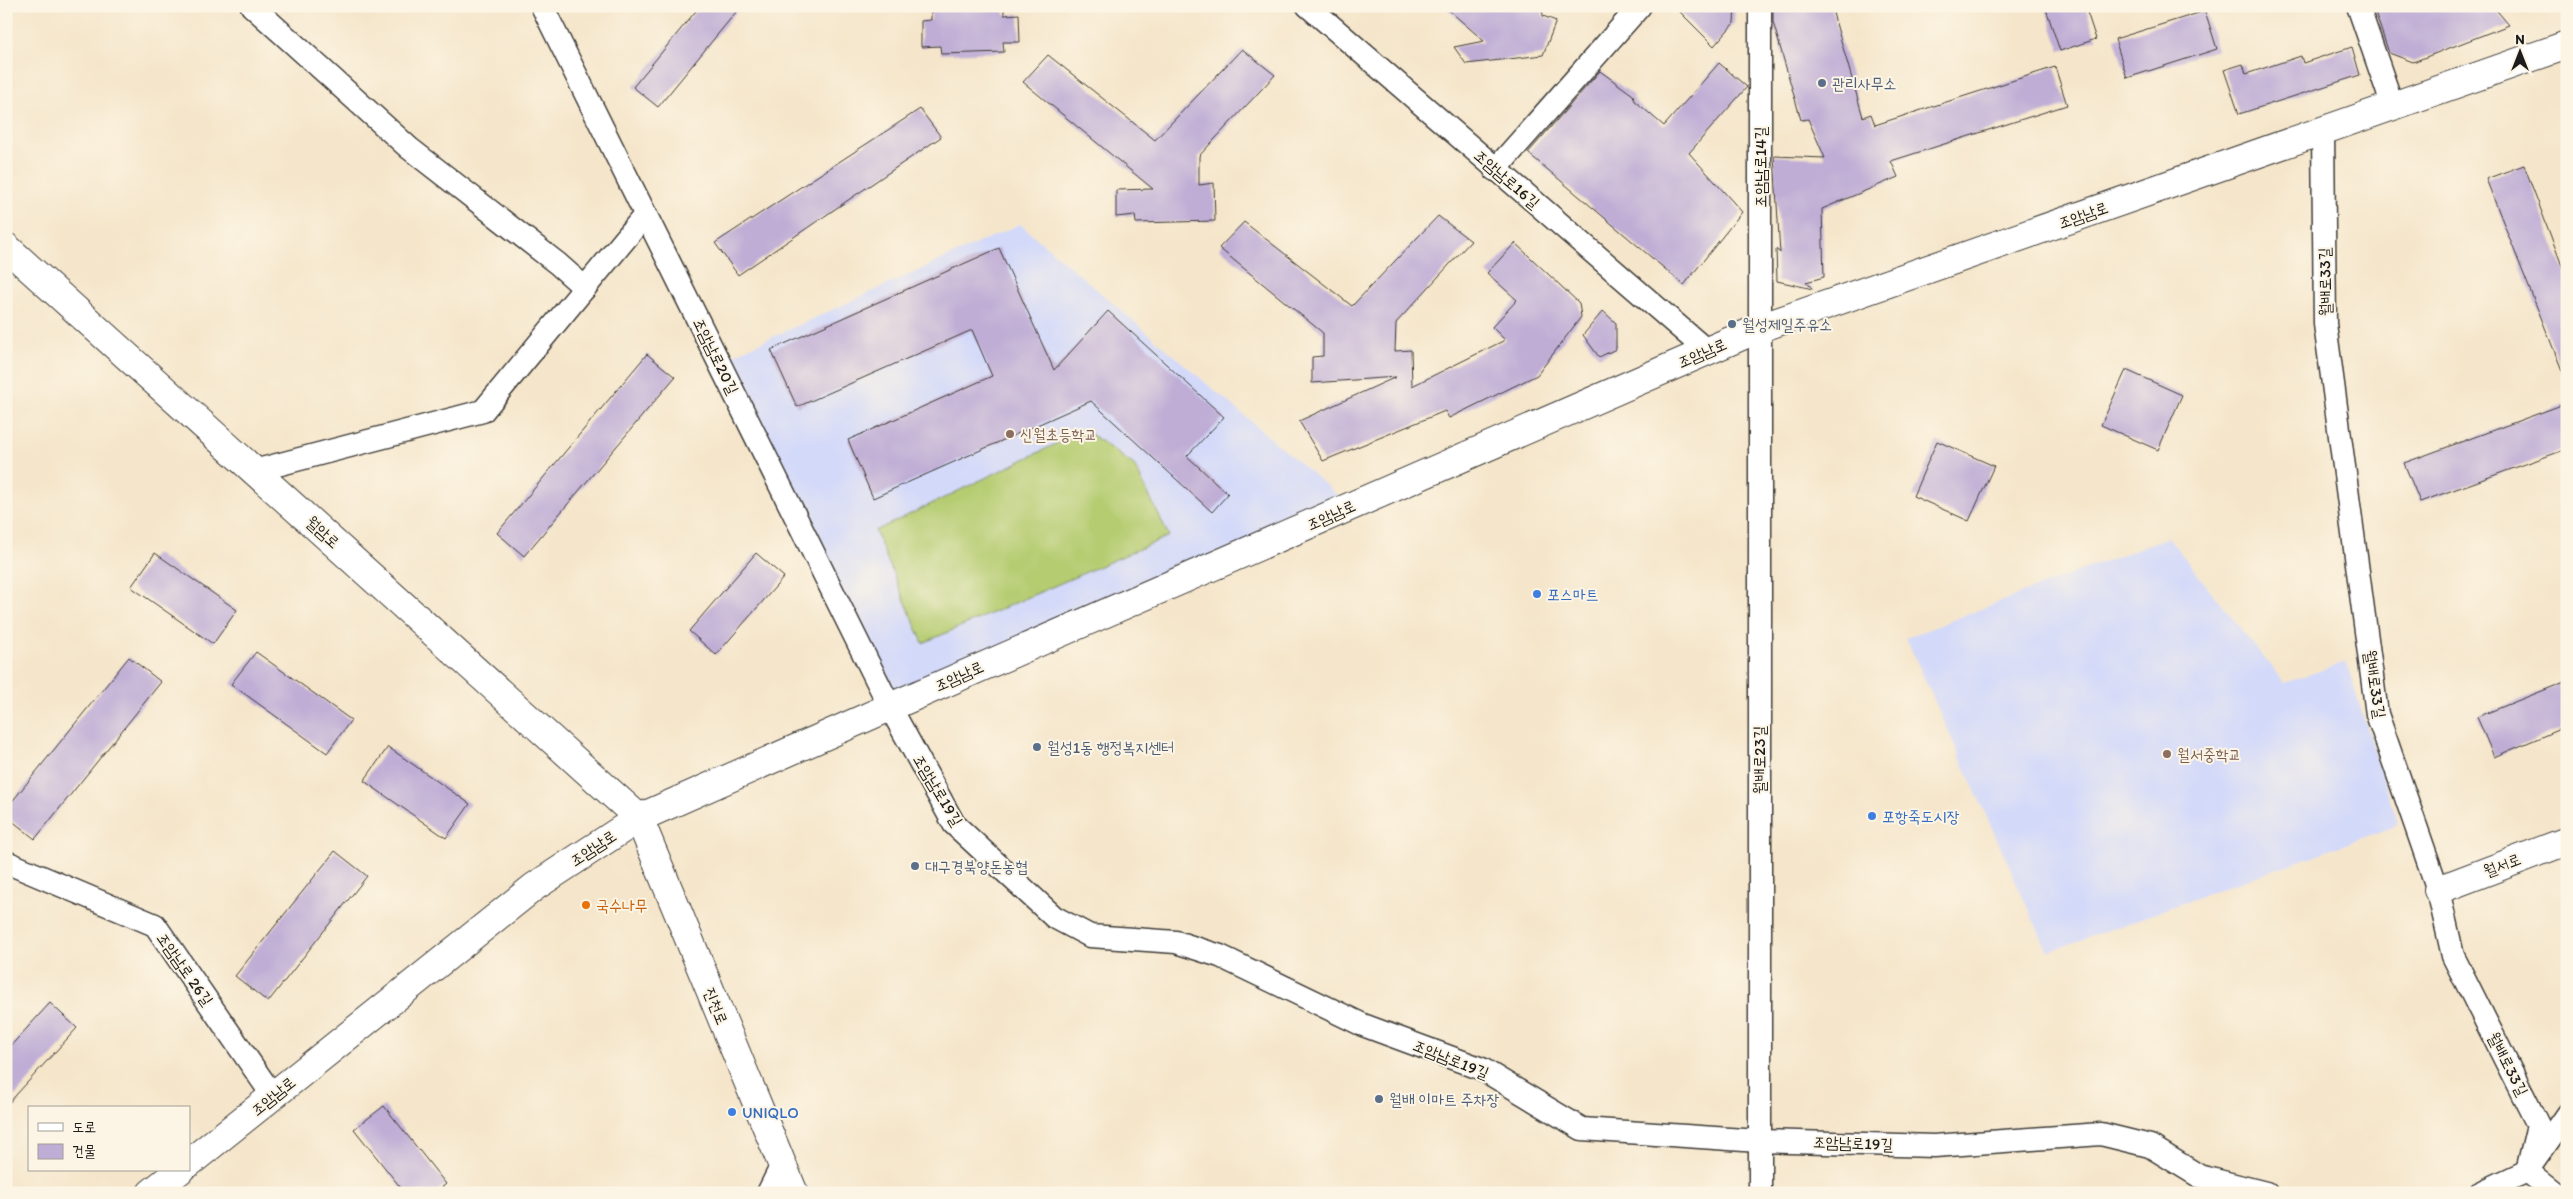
<svg xmlns="http://www.w3.org/2000/svg" width="2573" height="1199" viewBox="0 0 2573 1199" font-family="Itim,'Poor Story',sans-serif">
<rect width="100%" height="100%" fill="#fcf5e5"/>
<filter id="ink" filterUnits="userSpaceOnUse"><feTurbulence type="fractalNoise" baseFrequency=".02" numOctaves="2"/><feDisplacementMap in="SourceGraphic" scale="10" xChannelSelector="R" yChannelSelector="G"/><feConvolveMatrix kernelMatrix="1 2 1 2 8 2 1 2 1" color-interpolation-filters="sRGB"/></filter>
<filter id="wash" filterUnits="userSpaceOnUse"><feTurbulence type="fractalNoise" baseFrequency=".0096" numOctaves="4" result="noise"/><feDisplacementMap in="SourceGraphic" scale="20" xChannelSelector="R" yChannelSelector="G"/><feGaussianBlur stdDeviation="1.12" result="paint"/><feColorMatrix in="noise" values="0 0 0 0 0 0 0 0 0 0 0 0 0 0 0 0 0 1.4 0 .05"/><feComposite in="paint" operator="in"/></filter>
<g filter="url(#wash)">
<rect width="100%" height="100%" fill="#f5e6cb"/>
<g fill="#d3d9f9">
<polygon points="1020,224 1350,506 890,707 718,362"/>
<polygon points="2168,537 2284,683 2346,662 2398,825 2048,952 1906,638"/>
</g>
<polygon fill="#b5cc71" stroke="#687446" points="1085,430 1134,465 1169,536 923,643 875,531"/>
<g id="blocks">
<g fill="#bfadd5">
<polygon points="700,6 741,6 658,107 633,87"/>
<polygon points="931,6 1004,6 1004,15 1019,14 1020,42 1003,42 1004,52 941,54 940,46 921,47 921,21 931,20"/>
<polygon points="1444,6 1542,6 1543,16 1556,21 1543,55 1466,64 1454,47 1484,41"/>
<polygon points="1674,6 1735,6 1734,23 1714,46"/>
<polygon points="1773,6 1831,6 1863,117 1871,114 1875,125 2055,67 2067,105 1891,161 1898,177 1822,209 1824,277 1806,282 1813,289 1777,281 1776,249 1780,253 1774,156 1825,158 1808,119 1801,120 1773,22"/>
<polygon points="2045,6 2085,6 2096,39 2060,51"/>
<polygon points="2373,6 2493,6 2509,25 2413,62 2389,53"/>
<polygon points="2205,11 2217,49 2127,78 2115,39"/>
<polygon points="2352,47 2360,75 2239,114 2224,70 2243,64 2246,74 2301,56 2303,63"/>
<polygon points="1242,49 1275,75 1199,156 1199,185 1214,183 1215,221 1136,223 1135,215 1116,217 1116,190 1153,189 1023,82 1048,55 1155,140"/>
<polygon points="1719,63 1747,87 1689,153 1742,212 1684,285 1528,153 1600,71 1633,95 1635,101 1664,126"/>
<polygon points="920,109 941,137 738,275 715,243"/>
<polygon points="2524,165 2567,279 2567,383 2486,179"/>
<polygon points="1438,216 1471,241 1396,323 1395,351 1411,350 1412,386 1505,340 1492,327 1517,300 1487,273 1515,243 1579,303 1581,317 1537,375 1449,418 1445,411 1323,461 1299,421 1396,377 1312,383 1312,357 1323,356 1323,333 1219,248 1244,222 1352,306"/>
<polygon points="999,248 1054,370 1108,311 1224,417 1187,456 1228,494 1212,512 1091,401 873,498 848,440 992,376 972,330 797,407 771,350"/>
<polygon points="1603,311 1616,323 1616,349 1599,357 1583,335"/>
<polygon points="647,354 675,377 524,556 497,533"/>
<polygon points="2126,370 2182,395 2158,450 2101,425"/>
<polygon points="2567,403 2567,449 2420,502 2404,463"/>
<polygon points="1937,441 1994,466 1969,521 1913,496"/>
<polygon points="155,553 237,610 213,644 131,587"/>
<polygon points="756,553 784,577 716,655 689,631"/>
<polygon points="256,652 351,720 327,753 231,684"/>
<polygon points="129,657 161,682 35,839 6,816 6,809"/>
<polygon points="2567,681 2567,726 2494,757 2477,717"/>
<polygon points="388,747 470,804 446,838 364,781"/>
<polygon points="335,851 367,876 268,1002 235,976"/>
<polygon points="50,1003 77,1028 6,1106 6,1051"/>
<polygon points="384,1106 446,1184 435,1193 405,1193 354,1129"/>
</g>
</g>
</g>
<g filter="url(#ink)">
<use href="#blocks" fill-opacity="0" stroke="#3d3a36" stroke-width="1"/>
<g fill="none" stroke-linecap="round" stroke-linejoin="round">
<g stroke="#3d3a36" stroke-width="25">
<g id="minor">
<polyline points="252,6 409,148 558,264 585,288"/>
<polyline points="542,6 890,707 954,824 1054,917 1090,936 1176,942 1220,956 1363,1025 1482,1069 1582,1129 1759,1141 1934,1146 2101,1134 2150,1146 2199,1176 2266,1193"/>
<polyline points="1308,6 1707,351"/>
<polyline points="1760,6 1760,1193"/>
<polyline points="2358,6 2393,107"/>
<polyline points="2323,131 2325,324 2377,714 2438,890 2453,956 2538,1125 2527,1171 2555,1193"/>
<polyline points="1495,170 1640,6"/>
<polyline points="254,471 483,411 645,215"/>
<polyline points="6,862 155,925 273,1096"/>
<polyline points="768,1193 782,1165"/>
<polyline points="2480,1193 2527,1171 2567,1114"/>
</g>
</g>
<g stroke="#3d3a36" stroke-width="30">
<polyline id="tertiary" points="2438,890 2567,841"/>
</g>
<g stroke="#3d3a36" stroke-width="30">
<g id="secondary">
<polyline points="6,247 639,818 794,1193"/>
<polyline points="189,1163 534,887 639,818 890,707 1760,328 2567,45"/>
<polyline points="151,1193 180,1170"/>
</g>
</g>
<use href="#minor" stroke="#fff" stroke-width="22"/>
<use href="#tertiary" stroke="#fff" stroke-width="28"/>
<use href="#secondary" stroke="#fff" stroke-width="28"/>
</g>
</g>
<g fill="#5c6f8a" stroke="#fcf5e5" stroke-width="2">
<circle cx="1822" cy="83" r="5"/>
<circle cx="1732" cy="324" r="5"/>
<circle cx="1037" cy="747" r="5"/>
<circle cx="915" cy="866" r="5"/>
<circle cx="1379" cy="1099" r="5"/>
</g>
<g fill="#8d6e63" stroke="#fcf5e5" stroke-width="2">
<circle cx="1010" cy="434" r="5"/>
<circle cx="2167" cy="754" r="5"/>
</g>
<g fill="#3f7fe0" stroke="#fcf5e5" stroke-width="2">
<circle cx="1537" cy="594" r="5"/>
<circle cx="1872" cy="816" r="5"/>
<circle cx="732" cy="1112" r="5"/>
</g>
<circle fill="#e8710a" stroke="#fcf5e5" stroke-width="2" cx="586" cy="905" r="5"/>
<g text-anchor="middle" dominant-baseline="central" stroke-width="4" stroke-linejoin="round" paint-order="stroke">
<g font-size="16" fill="#4e5e75" stroke="#fcf5e5" text-anchor="start">
<text x="1832" y="83">관리사무소</text>
<text x="1742" y="324">월성제일주유소</text>
<text x="1047" y="747">월성1동 행정복지센터</text>
<text x="925" y="866">대구경북양돈농협</text>
<text x="1389" y="1099">월배 이마트 주차장</text>
</g>
<g font-size="16" fill="#1c1c1c" stroke="#fcf5e5">
<text transform="translate(1760 167) rotate(-90)">조암남로14길</text>
<text transform="translate(1507 179) rotate(41)">조암남로16길</text>
<text transform="translate(2083 215) rotate(-19)">조암남로</text>
<text transform="translate(2325 282) rotate(-91)">월배로33길</text>
<text transform="translate(1702 353) rotate(-23)">조암남로</text>
<text transform="translate(716 356) rotate(64)">조암남로20길</text>
<text transform="translate(1331 515) rotate(-24)">조암남로</text>
<text transform="translate(323 532) rotate(42)">월암로</text>
<text transform="translate(959 676) rotate(-24)">조암남로</text>
<text transform="translate(2375 684) rotate(81)">월배로33길</text>
<text transform="translate(1759 760) rotate(-90)">월배로23길</text>
<text transform="translate(938 790) rotate(59)">조암남로19길</text>
<text transform="translate(593 848) rotate(-33)">조암남로</text>
<text transform="translate(2502 865) rotate(-21)">월서로</text>
<text transform="translate(185 969) rotate(55)">조암남로 26길</text>
<text transform="translate(716 1006) rotate(68)">진천로</text>
<text transform="translate(1451 1059) rotate(22)">조암남로19길</text>
<text transform="translate(2508 1064) rotate(63)">월배로33길</text>
<text transform="translate(273 1096) rotate(-39)">조암남로</text>
<text transform="translate(1853 1143) rotate(2)">조암남로19길</text>
</g>
<g font-size="16" fill="#785e54" stroke="#fcf5e5" text-anchor="start">
<text x="1020" y="434">신월초등학교</text>
<text x="2177" y="754">월서중학교</text>
</g>
<g font-size="16" fill="#366cbe" stroke="#fcf5e5" text-anchor="start">
<text x="1547" y="594">포스마트</text>
<text x="1882" y="816">포항죽도시장</text>
<text x="742" y="1112">UNIQLO</text>
</g>
<g font-size="16" fill="#c56008" stroke="#fcf5e5" text-anchor="start">
<text x="596" y="905">국수나무</text>
</g>
</g>
<rect width="2573" height="1199" fill="none" stroke="#fcf5e5" stroke-width="25"/>
<rect x="28" y="1106" width="162" height="65" fill="#fcf5e5" stroke="#a29e95"/>
<rect x="38" y="1123" width="25" height="8" fill="#ffffff" stroke="#a29e95"/>
<text x="72" y="1132" font-size="15" fill="#1c1c1c">도로</text>
<rect x="38" y="1144" width="25" height="15" fill="#bfadd5" stroke="#a29e95"/>
<text x="72" y="1156" font-size="15" fill="#1c1c1c">건물</text>
<g transform="translate(2520 52)" stroke="#fcf5e5" stroke-width="4" paint-order="stroke">
<path d="M0-4L9 19L0 12L-9 19Z" fill="#1c1c1c"/>
<text y="-8" font-size="14" font-weight="bold" text-anchor="middle" fill="#1c1c1c">N</text>
</g>
</svg>
